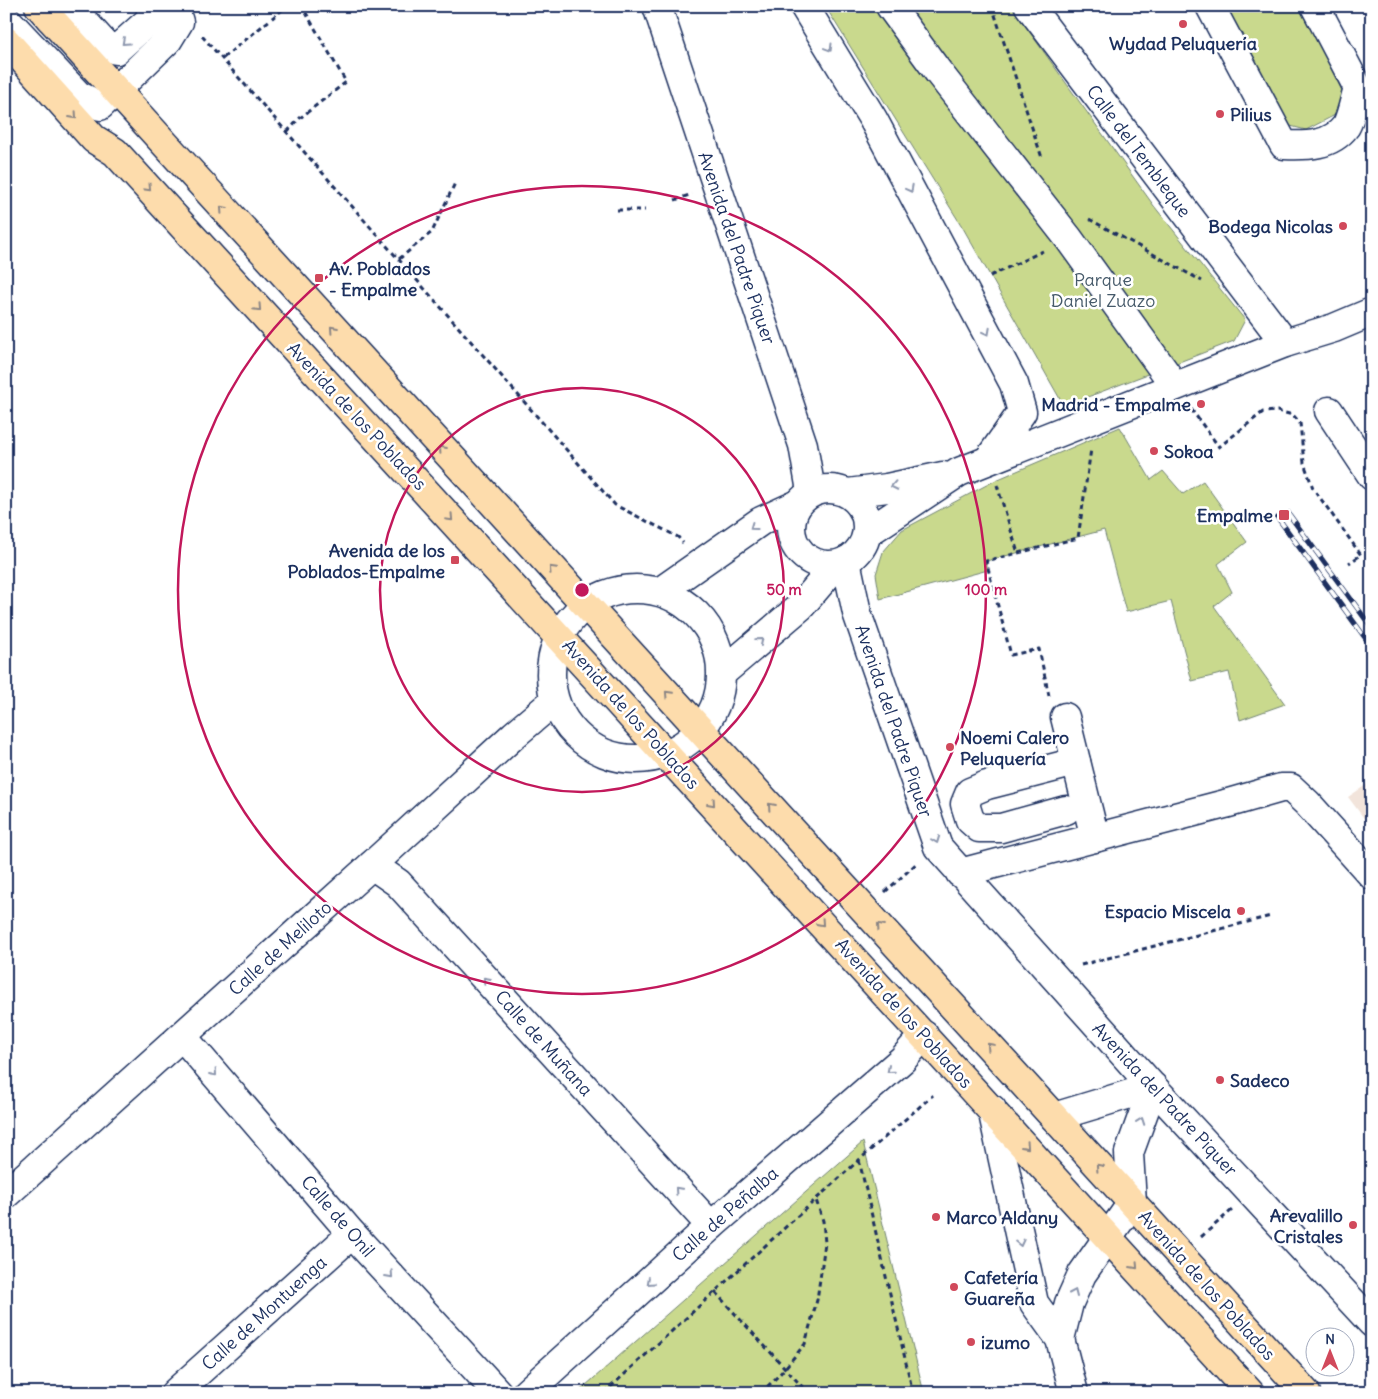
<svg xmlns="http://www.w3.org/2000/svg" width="1378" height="1399" viewBox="0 0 1378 1399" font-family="Delius,sans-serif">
<rect width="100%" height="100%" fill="#fff"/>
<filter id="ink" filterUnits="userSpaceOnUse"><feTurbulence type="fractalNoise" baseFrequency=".02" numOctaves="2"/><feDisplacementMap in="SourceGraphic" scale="10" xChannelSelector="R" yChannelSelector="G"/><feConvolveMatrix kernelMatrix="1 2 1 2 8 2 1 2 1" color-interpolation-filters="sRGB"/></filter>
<g filter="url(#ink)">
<polygon fill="#f2e4db" points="1372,781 1372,829 1348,797"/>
<g fill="#c9d98d" stroke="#728476">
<polygon points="825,6 1011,6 1154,206 1245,320 1234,341 1064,406 963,228"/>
<polygon points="1224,6 1301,6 1343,93 1335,115 1306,130 1279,123"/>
<polygon points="1120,427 1151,480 1163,471 1183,494 1203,481 1247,542 1218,564 1232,592 1214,606 1285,704 1240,720 1229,672 1192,681 1171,601 1126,612 1104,530 986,561 988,570 880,599 876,574 883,552 902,530 996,480"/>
<polygon points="863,1142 924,1393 577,1393"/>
</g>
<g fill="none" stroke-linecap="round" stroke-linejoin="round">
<g stroke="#1b2f5e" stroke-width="31">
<g id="minor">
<polyline points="657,6 803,445 811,491"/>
<polyline points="804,6 873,119 1014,384 1022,412 989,459"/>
<polyline points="890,6 939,73 1069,239 1175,386"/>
<polyline points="1029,6 1285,343"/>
<path d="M 1210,6 L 1284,145 C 1307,146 1331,146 1346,126 C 1351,118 1355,97 1358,88 L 1315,6"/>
<polyline points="50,18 78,15 108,48 116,50 153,17 150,6"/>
<polyline points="6,19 78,95 100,106 168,40 179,22 174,6"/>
<polyline points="1329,411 1372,476"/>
<circle cx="829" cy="527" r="38"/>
<polyline points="848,493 887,488 943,476"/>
<polyline points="867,533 959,472 1285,343 1334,328 1372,312"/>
<polyline points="846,561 857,613 938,847 1153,1087 1372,1323"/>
<circle cx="636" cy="674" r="85"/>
<polyline points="661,591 761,521 796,505"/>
<polyline points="722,673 801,606 836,565"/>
<polyline points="1065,717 1095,838"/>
<polyline points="1066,810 1001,828 979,828 970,820 965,804 970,792 987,785 1076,762"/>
<polyline points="372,865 398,883 711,1226"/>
<polyline points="960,873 1225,804 1281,788 1291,788 1307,803 1372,875"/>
<polyline points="182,1036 352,1234 498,1393"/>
<polyline points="992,1109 1034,1303 1060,1339 1074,1393"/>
<polyline points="1054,1117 1153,1087"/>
<polyline points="6,1194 372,865 514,735 554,701"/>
<polyline points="1060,1339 1069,1303 1082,1274 1132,1203 1129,1153 1153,1087"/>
<polyline points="175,1393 352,1234"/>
<polyline points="526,1393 711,1226 903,1059 924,1035"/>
</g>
</g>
<g stroke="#1b2f5e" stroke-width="31">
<g id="major">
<polyline points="39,6 1306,1393"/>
<polyline points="6,41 94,139 115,152 1250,1393"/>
</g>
</g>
<g stroke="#1b2f5e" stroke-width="3" stroke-dasharray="5 4" stroke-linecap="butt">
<polyline points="992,6 1042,158"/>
<polyline points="202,36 615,505 678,537 683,543"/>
<polyline points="223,58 287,6"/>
<polyline points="287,132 300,118 346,82 302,6"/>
<polyline points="675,200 692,194"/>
<polyline points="617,210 645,210"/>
<polyline points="1089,219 1202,281"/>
<polyline points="399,259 432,232 455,183"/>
<polyline points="990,276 1043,251"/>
<polyline points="1191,409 1219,447 1263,412 1277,411 1293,415 1300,423 1304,463 1313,488 1361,555 1349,563"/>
<polyline points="997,485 1018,553"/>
<polyline points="1049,696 1039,649 1011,655 986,561 1078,538 1091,449"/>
<polyline points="885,892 917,863"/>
<polyline points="1081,965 1271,916"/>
<polyline points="859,1160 913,1393"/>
<polyline points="1201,1237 1232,1210"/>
<polyline points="715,1292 808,1393"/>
<polyline points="604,1393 859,1160 933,1095"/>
<polyline points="761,1393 779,1375 805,1344 817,1300 825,1243 823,1221 816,1200"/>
</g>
<use href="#minor" stroke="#fff" stroke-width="28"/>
<use href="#major" stroke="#fddcac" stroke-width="28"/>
<g stroke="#1b2f5e" stroke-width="5.5">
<g id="rail">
<polyline points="1288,513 1372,628"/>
<polyline points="1278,518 1372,647"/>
</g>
</g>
<use href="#rail" stroke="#fff" stroke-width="4" stroke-dasharray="11" stroke-linecap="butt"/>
</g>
<defs><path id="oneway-chevron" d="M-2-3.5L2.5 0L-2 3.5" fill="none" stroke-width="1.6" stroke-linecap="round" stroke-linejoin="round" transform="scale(1.25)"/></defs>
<g stroke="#8d97ae">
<use href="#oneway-chevron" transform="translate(125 42) rotate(138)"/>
<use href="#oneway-chevron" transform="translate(829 48) rotate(59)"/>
<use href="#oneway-chevron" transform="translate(910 189) rotate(62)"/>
<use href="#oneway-chevron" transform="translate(987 332) rotate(62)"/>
<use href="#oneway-chevron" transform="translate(894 486) rotate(168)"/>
<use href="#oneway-chevron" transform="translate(753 527) rotate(144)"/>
<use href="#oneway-chevron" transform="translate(760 641) rotate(-40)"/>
<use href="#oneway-chevron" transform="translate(936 840) rotate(69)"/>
<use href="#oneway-chevron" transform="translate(486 980) rotate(-132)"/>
<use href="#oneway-chevron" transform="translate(890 1070) rotate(139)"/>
<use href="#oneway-chevron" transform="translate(214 1073) rotate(49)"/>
<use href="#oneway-chevron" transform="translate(1141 1121) rotate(-70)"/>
<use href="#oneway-chevron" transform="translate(678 1190) rotate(-132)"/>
<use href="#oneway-chevron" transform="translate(1020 1243) rotate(77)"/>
<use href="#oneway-chevron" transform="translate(390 1275) rotate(48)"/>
<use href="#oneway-chevron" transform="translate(650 1282) rotate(138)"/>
<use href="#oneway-chevron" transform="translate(1074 1293) rotate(-66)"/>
</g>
<g stroke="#8c8685">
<use href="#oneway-chevron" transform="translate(74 116) rotate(48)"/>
<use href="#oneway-chevron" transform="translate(148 188) rotate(47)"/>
<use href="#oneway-chevron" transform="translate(223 209) rotate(-132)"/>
<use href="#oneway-chevron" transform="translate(258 308) rotate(47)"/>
<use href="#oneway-chevron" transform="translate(333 329) rotate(-132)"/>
<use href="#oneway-chevron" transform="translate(442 449) rotate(-132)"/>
<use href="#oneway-chevron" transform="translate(450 518) rotate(47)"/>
<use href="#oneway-chevron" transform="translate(552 569) rotate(-133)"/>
<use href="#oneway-chevron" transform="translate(668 694) rotate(-133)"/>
<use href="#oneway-chevron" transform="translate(712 803) rotate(48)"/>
<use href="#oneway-chevron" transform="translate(771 806) rotate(-132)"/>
<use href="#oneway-chevron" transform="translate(821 923) rotate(48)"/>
<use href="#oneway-chevron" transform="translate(880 926) rotate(-132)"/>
<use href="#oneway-chevron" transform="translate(990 1046) rotate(-132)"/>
<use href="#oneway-chevron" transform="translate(1026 1146) rotate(48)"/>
<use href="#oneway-chevron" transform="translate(1099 1167) rotate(-132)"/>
<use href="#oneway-chevron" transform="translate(1135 1266) rotate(48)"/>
</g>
</g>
<g fill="none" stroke="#c2185b" stroke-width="2.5">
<circle cx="582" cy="590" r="202"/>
<circle cx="582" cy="590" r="404"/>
</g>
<g fill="#d1495b" stroke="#fff" stroke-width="2">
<circle cx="1183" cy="24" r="5"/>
<circle cx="1220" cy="114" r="5"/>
<circle cx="1343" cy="226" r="5"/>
<rect x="314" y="273" width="10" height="10" rx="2.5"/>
<circle cx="1201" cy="404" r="5"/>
<circle cx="1154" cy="451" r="5"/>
<rect x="1278" y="509" width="12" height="12" rx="2.5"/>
<rect x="450" y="555" width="10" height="10" rx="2.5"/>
<circle cx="950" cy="747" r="5"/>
<circle cx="1241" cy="911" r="5"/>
<circle cx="1220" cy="1080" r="5"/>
<circle cx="936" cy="1217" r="5"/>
<circle cx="1353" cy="1225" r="5"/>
<circle cx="954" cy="1287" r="5"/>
<circle cx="971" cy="1342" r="5"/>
</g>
<g text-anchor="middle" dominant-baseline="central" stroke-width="5" stroke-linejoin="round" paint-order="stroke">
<g font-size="18" font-weight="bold" fill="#1b2f5e" stroke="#fff" text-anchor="start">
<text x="1183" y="43" text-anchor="middle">Wydad Peluquería</text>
<text x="1230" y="114">Pilius</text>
<text x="1333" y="226" text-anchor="end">Bodega Nicolas</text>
<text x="329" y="268">Av. Poblados<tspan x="329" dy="21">- Empalme</tspan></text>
<text x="1191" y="404" text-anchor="end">Madrid - Empalme</text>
<text x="1164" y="451">Sokoa</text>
<text x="1273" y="515" text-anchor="end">Empalme</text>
<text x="445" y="550" text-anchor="end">Avenida de los<tspan x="445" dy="21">Poblados-Empalme</tspan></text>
<text x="960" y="737">Noemi Calero<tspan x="960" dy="21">Peluquería</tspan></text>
<text x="1231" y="911" text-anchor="end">Espacio Miscela</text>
<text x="1230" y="1080">Sadeco</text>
<text x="1343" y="1215" text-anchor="end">Arevalillo<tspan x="1343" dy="21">Cristales</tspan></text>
<text x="946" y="1217">Marco Aldany</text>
<text x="964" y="1277">Cafetería<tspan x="964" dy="21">Guareña</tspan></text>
<text x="981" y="1342">izumo</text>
</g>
<g font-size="18" fill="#1b2f5e" stroke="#fff">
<text transform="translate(1139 151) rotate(53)">Calle del Tembleque</text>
<text transform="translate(737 248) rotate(71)">Avenida del Padre Piquer</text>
<text transform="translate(357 416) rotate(47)">Avenida de los Poblados</text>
<text transform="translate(631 714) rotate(48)">Avenida de los Poblados</text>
<text transform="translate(894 721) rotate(71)">Avenida del Padre Piquer</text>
<text transform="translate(280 948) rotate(-42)">Calle de Meliloto</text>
<text transform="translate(904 1013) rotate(48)">Avenida de los Poblados</text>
<text transform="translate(544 1043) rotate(48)">Calle de Muñana</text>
<text transform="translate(1165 1099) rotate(47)">Avenida del Padre Piquer</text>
<text transform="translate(725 1214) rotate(-41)">Calle de Peñalba</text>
<text transform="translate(338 1216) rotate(49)">Calle de Onil</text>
<text transform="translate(1207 1285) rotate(48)">Avenida de los Poblados</text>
<text transform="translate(264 1313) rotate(-42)">Calle de Montuenga</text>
</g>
<g font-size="18" fill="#465a6a" stroke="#fff">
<text x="1103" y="279">Parque<tspan x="1103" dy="21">Daniel Zuazo</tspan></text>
</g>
</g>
<circle cx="582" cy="590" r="8" fill="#c2185b" stroke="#fff" stroke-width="2.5"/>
<g font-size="15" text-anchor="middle" font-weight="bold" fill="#c2185b" stroke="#fff" stroke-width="5" stroke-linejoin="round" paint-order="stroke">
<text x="784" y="595">50 m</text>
<text x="986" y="595">100 m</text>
</g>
<rect width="1378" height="1399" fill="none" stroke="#fff" stroke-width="25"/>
<rect x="12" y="12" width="1353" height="1374" fill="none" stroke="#1b2f5e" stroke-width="2" filter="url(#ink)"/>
<g transform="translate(1330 1352)"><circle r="24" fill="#ffffff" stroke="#a4acbf"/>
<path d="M0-4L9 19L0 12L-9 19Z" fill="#d1495b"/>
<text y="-8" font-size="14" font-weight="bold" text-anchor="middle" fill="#1b2f5e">N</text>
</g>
</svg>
